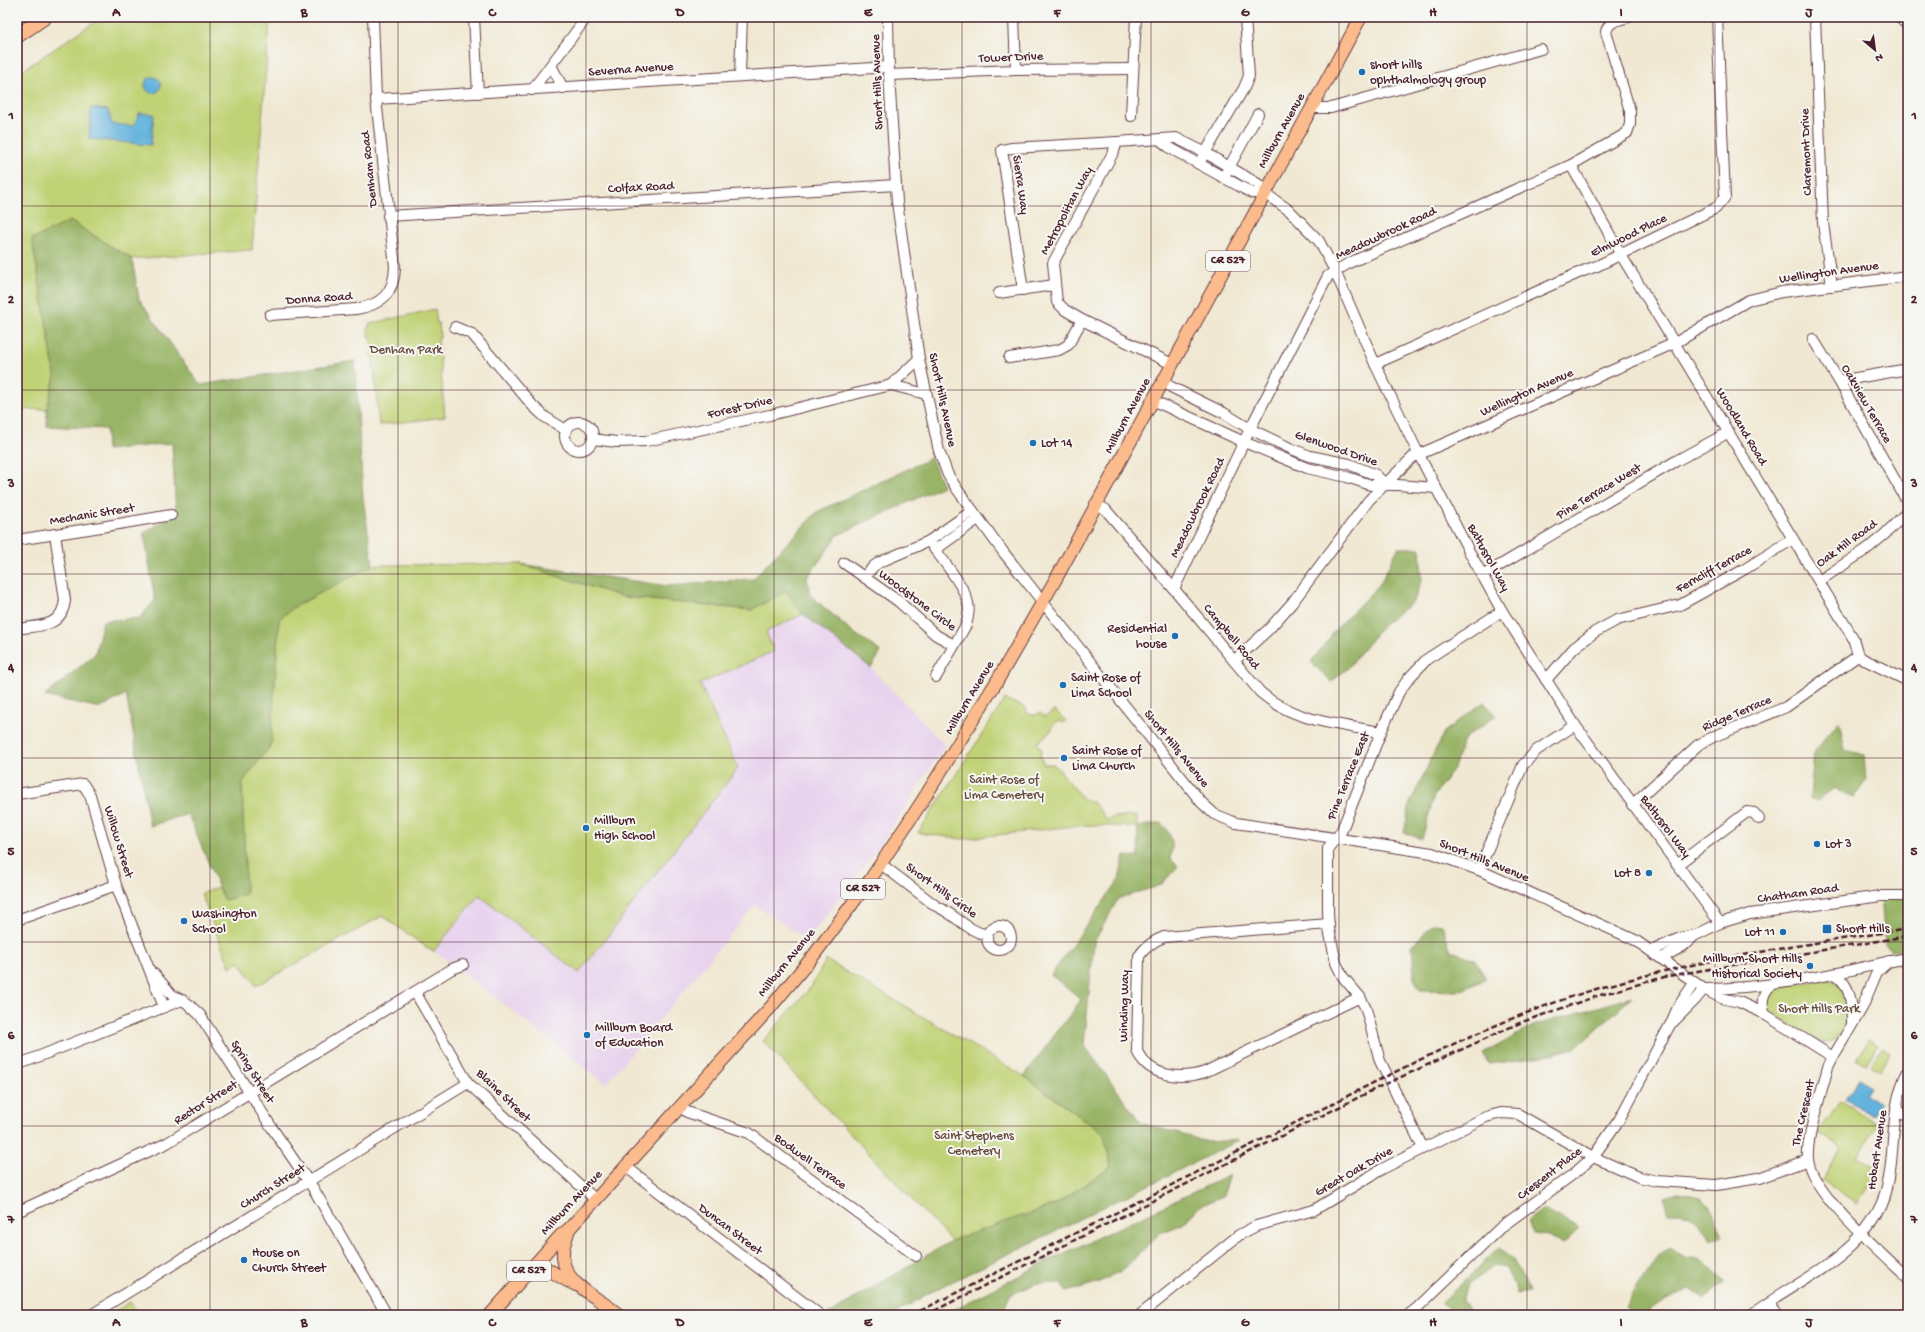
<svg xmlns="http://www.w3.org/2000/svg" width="1925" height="1332" viewBox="0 0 1925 1332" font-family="'Gochi Hand',sans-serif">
<rect width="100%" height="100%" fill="#f6f6f2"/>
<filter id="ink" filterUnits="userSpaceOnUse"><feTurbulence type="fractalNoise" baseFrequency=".025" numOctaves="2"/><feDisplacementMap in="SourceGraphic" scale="8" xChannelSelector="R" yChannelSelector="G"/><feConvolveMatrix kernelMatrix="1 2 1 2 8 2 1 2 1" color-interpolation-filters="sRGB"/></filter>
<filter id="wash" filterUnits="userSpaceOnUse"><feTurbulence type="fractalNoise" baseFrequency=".012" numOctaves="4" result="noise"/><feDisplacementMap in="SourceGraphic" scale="16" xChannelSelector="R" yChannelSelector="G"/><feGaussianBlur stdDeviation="0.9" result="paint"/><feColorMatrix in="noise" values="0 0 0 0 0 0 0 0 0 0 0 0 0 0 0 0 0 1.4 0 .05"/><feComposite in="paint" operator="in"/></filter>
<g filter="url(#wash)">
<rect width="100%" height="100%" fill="#f0e8d2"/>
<polygon fill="#e8d2ee" points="786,591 803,614 871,668 945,745 881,844 807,940 755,905 606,1084 448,961 382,916 623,597"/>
<g fill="#c0d275" stroke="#857850">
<polygon points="102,17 270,17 252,250 132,259 70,221 32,239 55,375 47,409 17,410 17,74"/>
<polygon points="435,309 437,323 439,323 440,338 438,338 445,417 379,425 371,336 368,336 368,327 370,327 369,324"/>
<polygon points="520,564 623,597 751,610 786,591 803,614 766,632 774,651 700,684 738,768 579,973 479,895 433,952 382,916 256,986 240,962 230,967 201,894 218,887 224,900 246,894 242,783 271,745 279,619 294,607 373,565"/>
<polygon points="1005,699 1026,708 1028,714 1035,715 1040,713 1045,717 1055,710 1066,721 1063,723 1060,721 1053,724 1052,730 1037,743 1042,750 1040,755 1044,764 1053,764 1058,768 1082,798 1094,803 1107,820 1115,817 1137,816 1137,827 1083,825 962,839 918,833"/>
<polygon points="826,960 1024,1076 1104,1134 1111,1167 1056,1204 951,1241 763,1041 811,987"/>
<path d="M 1828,979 C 1833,981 1838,982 1842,987 C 1845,990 1845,996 1846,1001 C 1848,1018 1844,1045 1821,1043 C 1811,1037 1772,1017 1768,1008 C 1765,1001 1769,994 1774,989 Z"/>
<polygon points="1868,1039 1878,1045 1866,1064 1856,1059"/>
<polygon points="1882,1047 1890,1052 1879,1072 1870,1066"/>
<polygon points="1841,1100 1878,1125 1858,1156 1879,1169 1857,1204 1822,1180 1842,1148 1819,1133"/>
<polygon points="130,1302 139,1315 109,1315"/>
</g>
<g fill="#98b466" stroke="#716a48">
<polygon points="70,221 132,259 139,299 200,385 355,361 363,499 373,565 294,607 279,619 271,745 242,783 246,894 224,900 188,814 150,826 126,694 101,708 45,696 95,654 103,621 140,618 155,600 144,533 176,514 172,443 107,450 106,429 47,426 47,409 55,375 32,239"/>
<polygon points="931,458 943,486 838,535 807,578 811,596 854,633 881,652 871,668 803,614 786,591 751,610 623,597 520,564 667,586 753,579 817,512"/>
<polygon points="1398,548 1420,548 1422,578 1414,601 1384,624 1347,669 1331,682 1311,662 1338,627 1380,584"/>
<polygon points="1484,702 1496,715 1464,739 1454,768 1434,796 1422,839 1404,833 1410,803 1444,732"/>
<polygon points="1839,721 1845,750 1864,755 1866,781 1854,797 1834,788 1817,801 1810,798 1814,752"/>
<path d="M 1161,823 C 1173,837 1174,841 1170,859 L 1178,866 L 1161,885 L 1118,899 L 1094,942 L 1084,1045 L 1141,1123 L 1208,1142 L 1240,1140 L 929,1293 L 893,1315 L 827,1315 L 951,1241 L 1056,1204 L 1111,1167 L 1104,1134 L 1024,1076 L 1081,1000 L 1051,975 L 1119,880 L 1124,856 L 1139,857 L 1137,827 Z"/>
<polygon points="1908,893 1908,950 1893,951 1885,944 1881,896"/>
<polygon points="1432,924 1442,925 1451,951 1475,959 1486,979 1460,991 1420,990 1414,979 1412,946"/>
<polygon points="1632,997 1576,1048 1533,1058 1489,1064 1483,1054 1533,1026"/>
<polygon points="1230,1175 1223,1196 1200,1206 1183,1224 1160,1233 1121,1272 1099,1282 1066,1292 1063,1283 1037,1283 1010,1295 1002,1314 943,1315 1046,1262"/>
<path d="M 1678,1192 L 1700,1197 L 1711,1208 L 1722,1235 L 1711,1240 C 1698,1223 1692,1209 1669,1214 L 1664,1196 Z"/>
<polygon points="1543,1209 1579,1229 1564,1243 1549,1236 1534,1234 1527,1221"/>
<polygon points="1499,1248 1513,1259 1530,1292 1517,1294 1506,1268 1494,1266 1468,1284 1463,1301 1472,1315 1458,1315 1441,1303"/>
<polygon points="1671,1248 1681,1256 1702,1260 1726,1282 1704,1299 1689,1289 1664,1301 1644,1315 1637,1315 1625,1307 1659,1254"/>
</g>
<g fill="#62b2dc" stroke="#566884">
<circle cx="153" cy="85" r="8"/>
<polygon points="91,108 108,110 112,124 133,126 139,113 154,114 151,145 89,139"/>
<polygon points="1859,1078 1870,1086 1865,1094 1880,1103 1872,1116 1846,1099"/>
</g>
</g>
<g filter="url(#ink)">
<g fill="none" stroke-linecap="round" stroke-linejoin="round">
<g stroke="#633d44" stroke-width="12">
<g id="minor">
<polyline points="474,17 478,93"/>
<polyline points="888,17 889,75 897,202 919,359 939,451 948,475 957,489 1004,553 1201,802 1214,814 1236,823 1432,853 1479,870 1635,940 1704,989 1721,998 1739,1002 1761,1012 1833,1057"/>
<polyline points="1014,17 1016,70"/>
<polyline points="1815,17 1823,223 1832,286"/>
<polyline points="1899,17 1908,26"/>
<polyline points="551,65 563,88"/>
<polyline points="740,75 742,17"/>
<polyline points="889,75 1016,70 1133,69"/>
<polyline points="532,90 587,17"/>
<polyline points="376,99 889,67"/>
<polyline points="1311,108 1331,108 1541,49"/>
<polyline points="1131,116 1136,17"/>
<polyline points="1159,139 1170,148 1252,193 1264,193"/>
<polyline points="1199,163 1244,88 1249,76 1245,17"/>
<polyline points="1571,165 1621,255 1853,638 1857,652 1861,658 1908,681"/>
<polyline points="1226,173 1258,114"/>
<polyline points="388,216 896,185"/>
<polyline points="1023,290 1002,150 1012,148 1117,142"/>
<polyline points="999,293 1054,285"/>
<path d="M 270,315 L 356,309 C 381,305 394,294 395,267 L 376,99 L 373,17"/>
<polyline points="455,327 472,334 533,406 545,417 566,430"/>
<polyline points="1813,339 1839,381 1908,503"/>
<polyline points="1009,358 1059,350 1068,345 1082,320"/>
<polyline points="1172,364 1082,320 1065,310 1057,302 1053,263 1114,151 1117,142 1176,138 1204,152 1258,184 1264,193 1289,210 1319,241 1335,271 1375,364 1419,455 1470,553 1502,611 1575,725 1720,923"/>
<polyline points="1375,364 1583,271 1597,266 1716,208 1725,197 1717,17"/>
<polyline points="1163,381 1171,387 1224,413 1250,429 1292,449 1310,456 1349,464 1376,475 1385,484"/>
<polyline points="1839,381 1908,369"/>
<polyline points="891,385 919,359"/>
<polyline points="1152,400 1244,442 1307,468 1347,477 1371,485 1398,485 1436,488"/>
<circle cx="579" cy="436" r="14"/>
<polyline points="593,439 616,442 646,441 770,415 891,385 926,394"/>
<path d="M 1095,504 L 1105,509 L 1174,589 L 1260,692 C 1294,722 1338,724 1381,732"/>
<polyline points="17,540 101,527 171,515"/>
<path d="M 929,541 C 940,557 964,585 968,603 C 970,610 968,618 966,625 L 936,677"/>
<polyline points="935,550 978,519"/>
<polyline points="844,563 898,601 936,635 954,645"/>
<polyline points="1482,576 1676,461 1729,432"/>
<polyline points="864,577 874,566 880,562 929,541 972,511"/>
<polyline points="1819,581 1867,549 1885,534 1908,511"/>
<path d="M 1174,589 L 1250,429 L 1328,276 L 1349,263 L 1571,165 L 1627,133 L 1630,124 L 1630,111 L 1606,32 C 1608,21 1619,20 1628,17"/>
<path d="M 17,629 C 40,625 62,628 65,600 L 55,534"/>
<polyline points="1234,661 1269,629 1292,603 1369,500 1413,457 1675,343 1749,300 1782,292 1908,276"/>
<polyline points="1546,680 1574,648 1595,632 1617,620 1680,605 1745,569 1793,539"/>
<polyline points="17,794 83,784 90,795 116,885 164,1007"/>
<polyline points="1632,805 1698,745 1715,736 1786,707 1859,655"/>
<path d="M 881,864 L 936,906 C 955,914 967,931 987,935"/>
<polyline points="1677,865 1747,812 1754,813 1759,819"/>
<polyline points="1479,870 1523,765 1537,750 1575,725"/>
<polyline points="17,920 116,885"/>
<path d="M 1329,924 L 1164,937 C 1153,941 1146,946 1139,956 L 1137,1051 C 1149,1077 1181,1080 1205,1072 L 1360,997"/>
<circle cx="999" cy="938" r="12"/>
<polyline points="1651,951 1680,938 1696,935 1720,923 1750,914 1881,896 1908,896"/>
<polyline points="1662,958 1683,946 1694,936"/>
<path d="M 1889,961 L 1877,972 L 1862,1008 L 1833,1057 L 1828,1067 C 1822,1091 1806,1137 1808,1159 C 1810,1192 1883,1255 1908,1279"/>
<polyline points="154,974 172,995 182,1000"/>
<path d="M 1834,974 C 1851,984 1852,1004 1852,1023"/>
<path d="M 1706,989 C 1748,989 1792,982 1833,974 C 1858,969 1883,962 1908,958"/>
<polyline points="415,992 468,1083 596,1200"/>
<path d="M 1765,1015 C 1760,1001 1763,992 1773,983"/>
<polyline points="1673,1022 1695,1000 1704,989"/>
<polyline points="17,1065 182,1000 187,1003 200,1015 272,1128 313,1188 387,1315"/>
<polyline points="681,1107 687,1112 749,1133 916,1256"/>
<polyline points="1897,1111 1908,1117"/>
<polyline points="1423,1148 1380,1061 1366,1009 1360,997 1343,977 1336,963 1329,929 1328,912 1328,848 1341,832 1381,732 1399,692 1409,678 1427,659 1502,611"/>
<polyline points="625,1166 820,1315"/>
<polyline points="17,1212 167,1143 452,969 463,965"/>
<polyline points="1767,1304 1776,1315"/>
<polyline points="91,1315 468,1083"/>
<polyline points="1140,1315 1239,1235 1256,1226 1314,1210 1382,1169 1486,1117 1501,1113 1518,1114 1593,1157 1639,1177 1657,1181 1716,1185 1759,1178 1808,1160"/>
<polyline points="1408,1315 1416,1309 1500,1228 1576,1172 1593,1157 1619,1120 1671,1023 1678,1007 1694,983"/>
<path d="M 1751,1315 C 1803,1277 1878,1249 1889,1178 C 1895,1143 1891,1103 1908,1071"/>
</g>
</g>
<g stroke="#633d44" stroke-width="14">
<g id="major">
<path d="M 569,1229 C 567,1237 563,1245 563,1253 C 561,1285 600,1297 619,1315"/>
<path d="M 536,1263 C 550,1269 561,1279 576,1285"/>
<polyline points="490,1315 561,1235 569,1229 770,1008 814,955 870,880 923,800 997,681 1057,577 1361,17"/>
</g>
</g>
<g stroke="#633d44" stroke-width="16">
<polyline id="highway" points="17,36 45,17"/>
</g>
<use href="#minor" stroke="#fff" stroke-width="10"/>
<use href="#major" stroke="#fbbb8c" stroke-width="12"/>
<use href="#highway" stroke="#fbbb8c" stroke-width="14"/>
<g stroke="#4a1f2b" stroke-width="2.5" stroke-dasharray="6 3" stroke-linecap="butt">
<path d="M 912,1315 C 1033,1254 1154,1194 1275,1133 C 1368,1086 1461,1035 1559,1001 C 1672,962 1790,947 1908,929"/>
<polyline points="926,1315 1379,1087 1522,1022 1600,995 1668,976 1908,936"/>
</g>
</g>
</g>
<path fill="none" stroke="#4a1f2b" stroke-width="1" stroke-opacity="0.55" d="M 210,17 L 210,1315M 398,17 L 398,1315M 586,17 L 586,1315M 774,17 L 774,1315M 962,17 L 962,1315M 1151,17 L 1151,1315M 1339,17 L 1339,1315M 1527,17 L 1527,1315M 1715,17 L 1715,1315M 17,206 L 1908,206M 17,390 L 1908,390M 17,574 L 1908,574M 17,758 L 1908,758M 17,942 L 1908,942M 17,1126 L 1908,1126"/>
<g fill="#1f6fb2" stroke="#f6f6f2" stroke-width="1.5">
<circle cx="1362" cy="72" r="4"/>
<circle cx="1033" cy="443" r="4"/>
<circle cx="1175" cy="636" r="4"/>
<circle cx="1063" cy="685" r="4"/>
<circle cx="1064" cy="758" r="4"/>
<circle cx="586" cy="828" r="4"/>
<circle cx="1817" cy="844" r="4"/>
<circle cx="1649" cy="873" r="4"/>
<circle cx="184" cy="921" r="4"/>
<rect x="1822" y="924" width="10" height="10" rx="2"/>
<circle cx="1783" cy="932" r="4"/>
<circle cx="1810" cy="966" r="4"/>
<circle cx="587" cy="1035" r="4"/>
<circle cx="244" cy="1260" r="4"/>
</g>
<g text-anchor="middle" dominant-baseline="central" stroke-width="4" stroke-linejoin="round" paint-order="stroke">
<g fill="#f6f6f2" stroke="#7e6067" stroke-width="1">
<rect x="1206" y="251" width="44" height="20" rx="3"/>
<rect x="841" y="879" width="44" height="20" rx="3"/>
<rect x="507" y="1261" width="44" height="20" rx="3"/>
</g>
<g font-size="12" font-weight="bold" fill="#4a1f2b">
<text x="1228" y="261">CR 527</text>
<text x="863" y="889">CR 527</text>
<text x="529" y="1271">CR 527</text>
</g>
<g font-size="13" fill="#4a1f2b" stroke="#f6f6f2">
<text transform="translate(1011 58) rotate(-2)">Tower Drive</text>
<text transform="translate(631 70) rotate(-4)">Severna Avenue</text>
<text transform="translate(878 82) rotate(-92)">Short Hills Avenue</text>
<text transform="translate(1282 131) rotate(-61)">Millburn Avenue</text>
<text transform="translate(1807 152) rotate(-92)">Claremont Drive</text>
<text transform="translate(370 169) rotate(-96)">Denham Road</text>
<text transform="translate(1020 185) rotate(82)">Sierra Way</text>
<text transform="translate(641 188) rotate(-3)">Colfax Road</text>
<text transform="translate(1067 211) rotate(-62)">Metropolitan Way</text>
<text transform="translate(1386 234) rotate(-25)">Meadowbrook Road</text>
<text transform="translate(1629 236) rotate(-26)">Elmwood Place</text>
<text transform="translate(1829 273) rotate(-8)">Wellington Avenue</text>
<text transform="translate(319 299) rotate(-4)">Donna Road</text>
<text transform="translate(1527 393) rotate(-24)">Wellington Avenue</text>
<text transform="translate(942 400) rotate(78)">Short Hills Avenue</text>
<text transform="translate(1866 404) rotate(60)">Oakview Terrace</text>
<text transform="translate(740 408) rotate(-13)">Forest Drive</text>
<text transform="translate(1128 416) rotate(-62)">Millburn Avenue</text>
<text transform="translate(1741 427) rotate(59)">Woodland Road</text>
<text transform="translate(1336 449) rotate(19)">Glenwood Drive</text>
<text transform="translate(1599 492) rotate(-31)">Pine Terrace West</text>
<text transform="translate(1198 508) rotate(-64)">Meadowbrook Road</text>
<text transform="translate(92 515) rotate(-9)">Mechanic Street</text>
<text transform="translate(1847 544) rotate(-36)">Oak Hill Road</text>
<text transform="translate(1488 558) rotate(61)">Baltusrol Way</text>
<text transform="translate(1714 570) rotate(-29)">Ferncliff Terrace</text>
<text transform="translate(917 601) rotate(37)">Woodstone Circle</text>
<text transform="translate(1231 637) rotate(50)">Campbell Road</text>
<text transform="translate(970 698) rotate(-59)">Millburn Avenue</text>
<text transform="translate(1737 714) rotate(-23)">Ridge Terrace</text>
<text transform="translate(1176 749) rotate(51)">Short Hills Avenue</text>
<text transform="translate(1349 776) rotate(-68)">Pine Terrace East</text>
<text transform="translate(1665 827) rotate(53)">Baltusrol Way</text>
<text transform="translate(118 842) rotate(73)">Willow Street</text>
<text transform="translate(1484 861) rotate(22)">Short Hills Avenue</text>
<text transform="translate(941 891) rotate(36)">Short Hills Circle</text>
<text transform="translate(1798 894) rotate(-8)">Chatham Road</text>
<text transform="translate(787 963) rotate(-51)">Millburn Avenue</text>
<text transform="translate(1125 1006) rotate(-89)">Winding Way</text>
<text transform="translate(252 1072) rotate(58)">Spring Street</text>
<text transform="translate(503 1096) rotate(44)">Blaine Street</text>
<text transform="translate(206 1103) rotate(-32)">Rector Street</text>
<text transform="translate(1804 1113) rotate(-77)">The Crescent</text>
<text transform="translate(1878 1150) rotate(-82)">Hobart Avenue</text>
<text transform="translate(810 1162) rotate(36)">Bodwell Terrace</text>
<text transform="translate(1354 1172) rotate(-30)">Great Oak Drive</text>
<text transform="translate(1550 1174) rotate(-38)">Crescent Place</text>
<text transform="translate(273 1187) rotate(-32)">Church Street</text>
<text transform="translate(572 1203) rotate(-47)">Millburn Avenue</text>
<text transform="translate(730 1230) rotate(37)">Duncan Street</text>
</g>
<g font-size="13" fill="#4a1f2b" stroke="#f6f6f2" text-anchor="start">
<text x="1370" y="65">short hills<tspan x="1370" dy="15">ophthalmology group</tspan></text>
<text x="1041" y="443">Lot 14</text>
<text x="1167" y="629" text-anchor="end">Residential<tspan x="1167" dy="15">house</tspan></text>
<text x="1071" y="678">Saint Rose of<tspan x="1071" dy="15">Lima School</tspan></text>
<text x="1072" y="751">Saint Rose of<tspan x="1072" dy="15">Lima Church</tspan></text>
<text x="594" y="821">Millburn<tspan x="594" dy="15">High School</tspan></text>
<text x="1825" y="844">Lot 3</text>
<text x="1641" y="873" text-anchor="end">Lot 8</text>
<text x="192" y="914">Washington<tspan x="192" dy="15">School</tspan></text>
<text x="1836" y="929">Short Hills</text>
<text x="1775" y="932" text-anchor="end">Lot 11</text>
<text x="1802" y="959" text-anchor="end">Millburn-Short Hills<tspan x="1802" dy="15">Historical Society</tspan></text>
<text x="595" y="1028">Millburn Board<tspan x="595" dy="15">of Education</tspan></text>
<text x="252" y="1253">House on<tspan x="252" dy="15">Church Street</tspan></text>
</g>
<g font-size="13" fill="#684c3e" stroke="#f6f6f2">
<text x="406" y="350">Denham Park</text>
<text x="1004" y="780">Saint Rose of<tspan x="1004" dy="15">Lima Cemetery</tspan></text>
<text x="1819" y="1009">Short Hills Park</text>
<text x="974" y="1136">Saint Stephens<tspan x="974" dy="15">Cemetery</tspan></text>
</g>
</g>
<rect width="1925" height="1332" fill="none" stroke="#f6f6f2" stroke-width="44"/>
<g transform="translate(1875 50) rotate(151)" stroke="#f6f6f2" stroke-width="3" paint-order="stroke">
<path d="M0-3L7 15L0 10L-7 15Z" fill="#4a1f2b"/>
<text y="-6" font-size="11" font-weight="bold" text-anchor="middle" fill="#4a1f2b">N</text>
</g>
<rect x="22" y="22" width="1881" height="1288" fill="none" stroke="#4a1f2b" stroke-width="1.5"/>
<g font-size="13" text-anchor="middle" font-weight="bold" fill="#4a1f2b">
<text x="116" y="16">A</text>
<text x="304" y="16">B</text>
<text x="492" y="16">C</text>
<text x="680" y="16">D</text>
<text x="868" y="16">E</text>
<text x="1057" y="16">F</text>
<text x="1245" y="16">G</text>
<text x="1433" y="16">H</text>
<text x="1621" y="16">I</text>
<text x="1809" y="16">J</text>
<text x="11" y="119">1</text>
<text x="1914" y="119">1</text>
<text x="11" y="303">2</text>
<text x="1914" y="303">2</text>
<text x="11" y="487">3</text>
<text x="1914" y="487">3</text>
<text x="11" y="671">4</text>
<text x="1914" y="671">4</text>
<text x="11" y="855">5</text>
<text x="1914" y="855">5</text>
<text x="11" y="1039">6</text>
<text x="1914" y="1039">6</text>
<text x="11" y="1223">7</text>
<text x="1914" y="1223">7</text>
<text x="116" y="1326">A</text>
<text x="304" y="1326">B</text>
<text x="492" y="1326">C</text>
<text x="680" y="1326">D</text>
<text x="868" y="1326">E</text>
<text x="1057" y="1326">F</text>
<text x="1245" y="1326">G</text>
<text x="1433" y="1326">H</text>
<text x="1621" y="1326">I</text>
<text x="1809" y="1326">J</text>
</g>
</svg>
